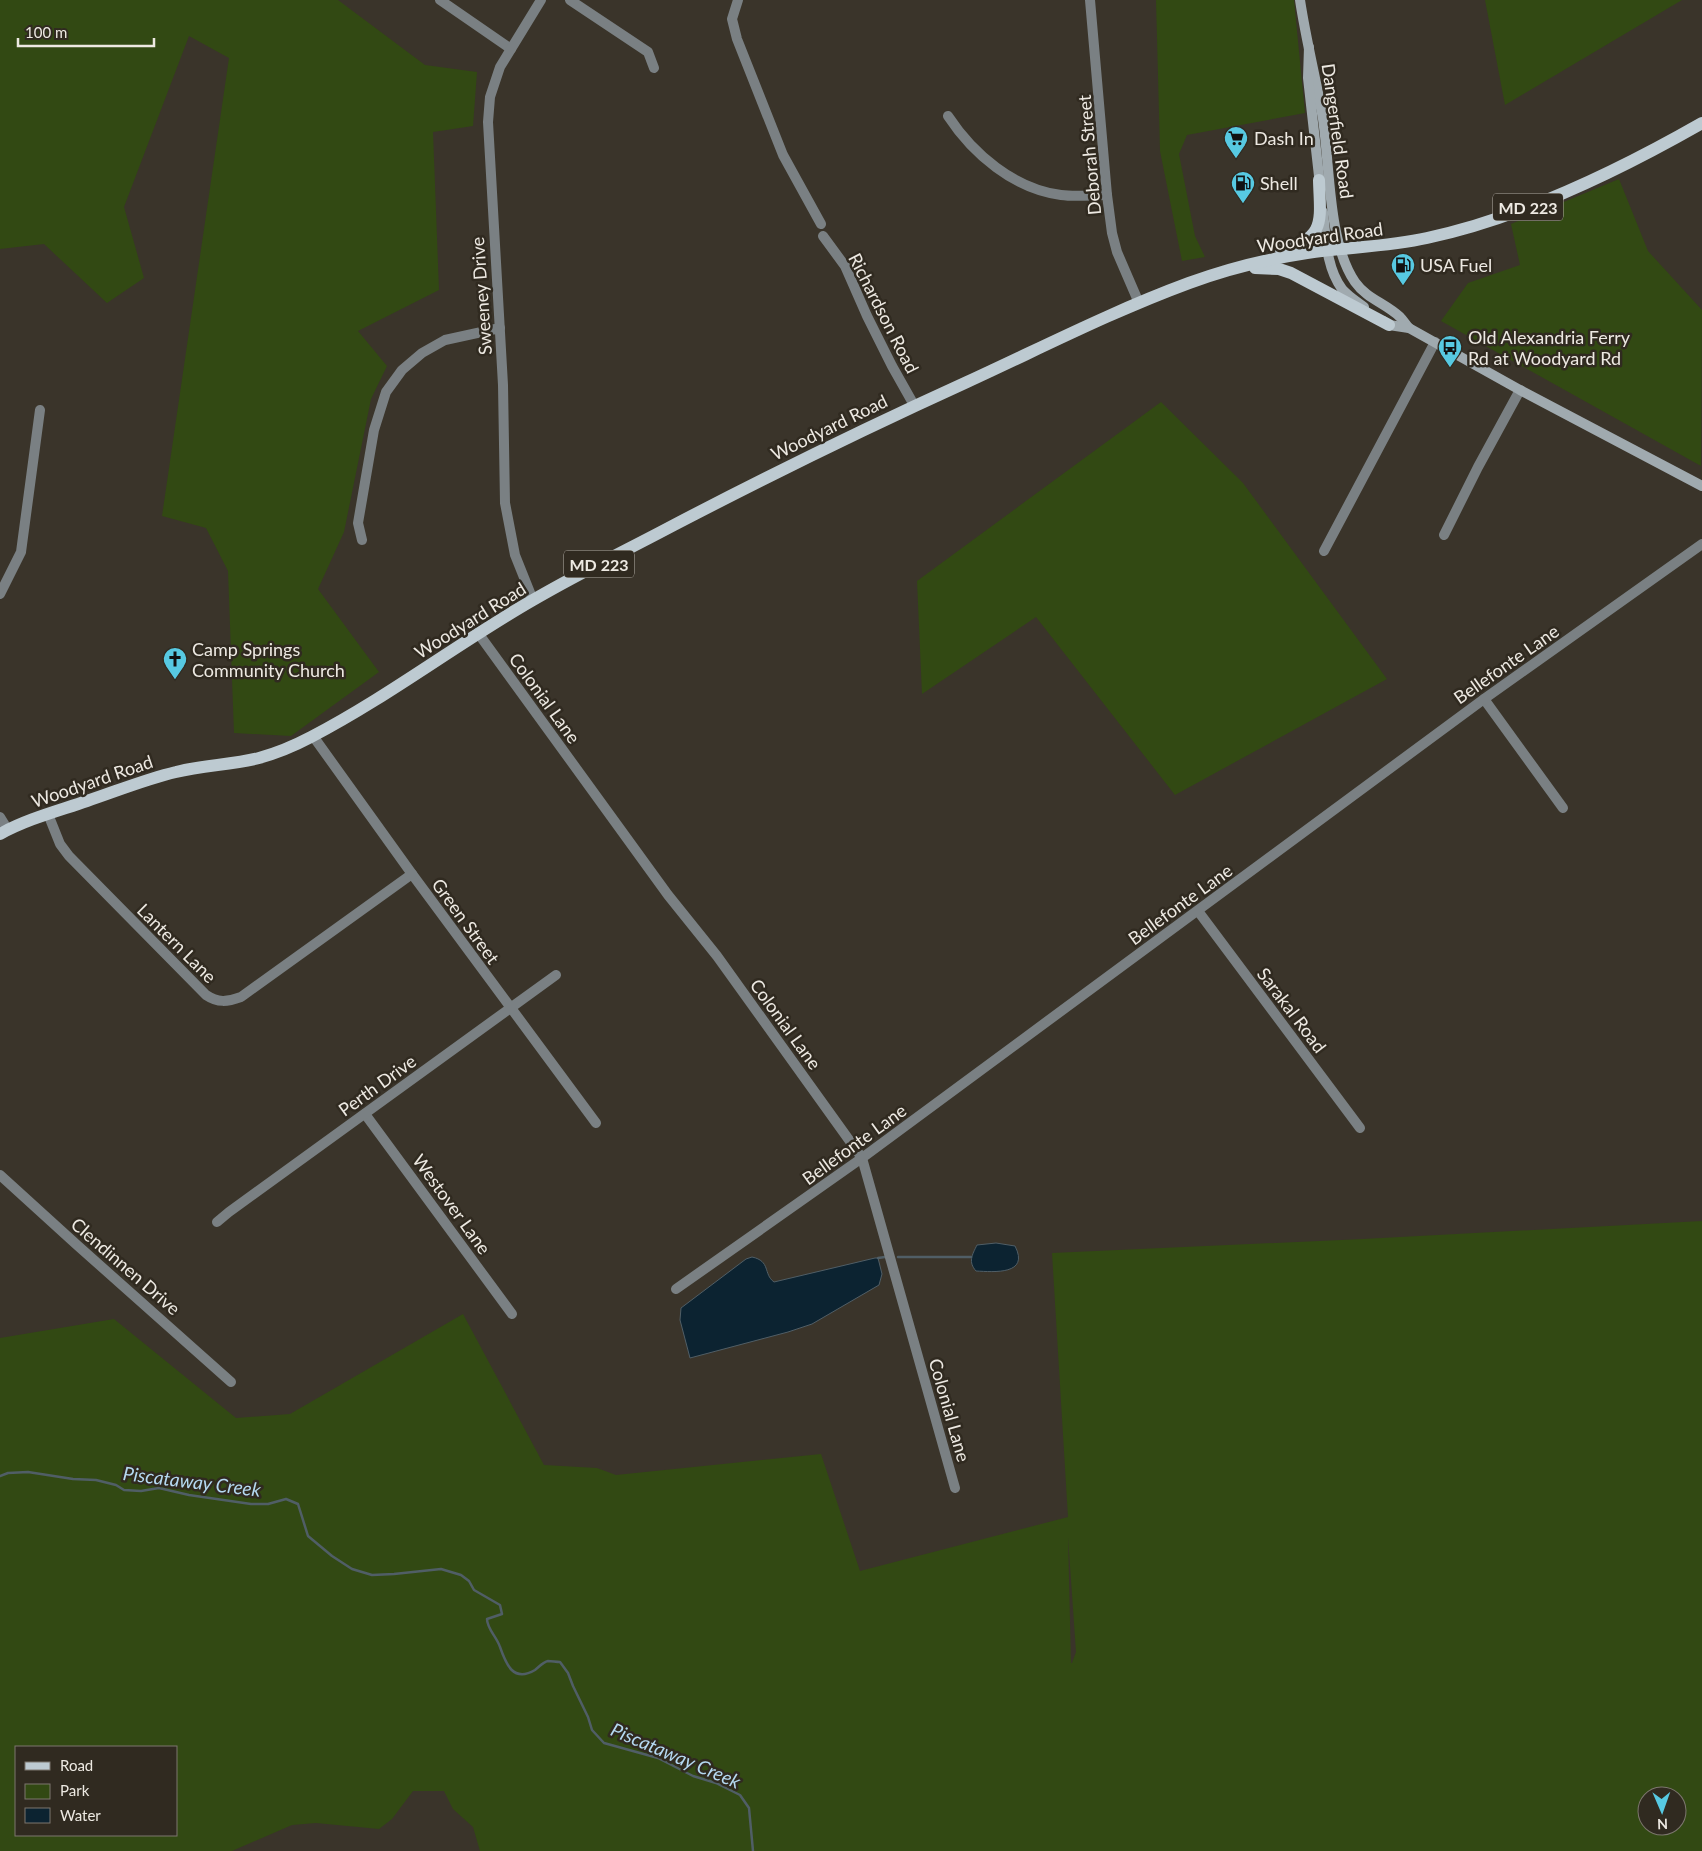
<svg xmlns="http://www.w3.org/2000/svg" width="1702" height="1851" viewBox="0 0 1702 1851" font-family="Lato,sans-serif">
<rect width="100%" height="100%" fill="#3a342a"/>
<g fill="#324913" fill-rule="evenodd">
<polygon points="0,0 338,0 425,65 477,72 473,126 433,132 439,290 358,331 387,366 371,399 344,532 318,589 379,672 291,736 234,733 228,571 206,528 162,516 229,58 189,36 124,207 144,278 107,303 44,244 0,249"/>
<polygon points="1156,0 1294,0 1305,113 1187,135 1179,154 1195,236 1205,257 1182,261 1160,151"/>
<polygon points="1485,0 1682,0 1505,105"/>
<polygon points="1619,179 1648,251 1702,310 1701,466 1441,321 1468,283 1520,265 1511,224"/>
<polygon points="1161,402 1243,483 1387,679 1175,795 1036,617 922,694 917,581"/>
<path d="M 1702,1221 L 1702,1851 L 480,1851 L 473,1827 L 453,1809 L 444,1791 L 413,1791 L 392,1819 L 379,1829 L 316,1823 L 292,1825 L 232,1851 L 0,1851 L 0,1338 L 114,1319 L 236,1418 L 290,1414 L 463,1314 L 544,1465 L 597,1468 L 616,1475 L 821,1454 L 860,1571 L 1068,1517 L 1052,1253 L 1363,1239 ZM 1068,1537 L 1076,1652 L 1072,1663 L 1071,1663 ZM 16,1747 L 176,1747 L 176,1835 L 16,1835 ZM 1647,1796 L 1677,1796 L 1677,1826 L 1647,1826 Z"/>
</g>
<g fill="#0c2331" stroke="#505e66">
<path d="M 996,1243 L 1015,1246 C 1030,1275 994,1272 976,1271 C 968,1262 972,1255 977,1245 Z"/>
<path d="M 752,1257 C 771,1261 763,1274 774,1282 L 875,1258 L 878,1258 L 882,1274 L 879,1285 L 812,1324 L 788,1332 L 690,1358 L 680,1320 L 681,1308 L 746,1259 Z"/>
</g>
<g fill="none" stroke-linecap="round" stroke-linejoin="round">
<g stroke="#505e66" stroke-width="2.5">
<polyline points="898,1257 971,1257"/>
<polyline points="878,1258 885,1257"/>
<path d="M 0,1476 L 8,1473 L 28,1472 L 73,1479 L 96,1480 L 116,1485 L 124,1490 L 141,1491 L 159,1488 L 189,1495 L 251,1504 L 268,1504 L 286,1499 L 298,1504 L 308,1536 L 332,1556 L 352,1569 L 372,1575 L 394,1574 L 441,1569 L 461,1575 L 469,1581 L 474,1590 L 500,1605 L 502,1614 L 487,1619 C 487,1629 497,1637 500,1647 C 506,1664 513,1683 535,1670 C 539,1667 543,1662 548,1661 C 552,1661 556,1662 560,1662 L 568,1673 L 573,1686 L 588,1717 L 592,1730 L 604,1743 L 658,1758 L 693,1776 L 716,1783 L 740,1795 L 749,1808 L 753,1851"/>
</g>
<g stroke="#7a8083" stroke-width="10">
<polyline points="440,0 511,49"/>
<polyline points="570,0 648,52 654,68"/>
<polyline points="738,0 732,19 737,39 783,155 821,224"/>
<polyline points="1090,0 1107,195 1112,233 1117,252 1139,303"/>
<path d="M 948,116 C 973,154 1014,189 1061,195 C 1076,197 1092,195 1107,195"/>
<polyline points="823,236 845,266 867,316 892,366 914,405"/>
<polyline points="1444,535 1478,467 1520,390"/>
<polyline points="362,540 358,523 374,430 386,392 402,370 422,353 445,340 500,328"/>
<polyline points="1324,551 1435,342"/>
<polyline points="0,594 21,552 40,410"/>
<polyline points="533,600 515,555 505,503 503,385 488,122 490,97 500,67 541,0"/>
<polyline points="478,633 668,895 717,956 862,1158 955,1488"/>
<polyline points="1484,699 1563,808"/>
<polyline points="313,736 412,874 596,1123"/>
<path d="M 48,814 L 60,844 L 69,856 L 206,995 C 218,1003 227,1002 241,997 L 412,874"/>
<polyline points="0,817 8,830"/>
<polyline points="1198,911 1360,1128"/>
<polyline points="365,1114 512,1314"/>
<polyline points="0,1175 77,1245 231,1382"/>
<polyline points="217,1222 229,1212 556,975"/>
<polyline points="676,1289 862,1158 1484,699 1702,544"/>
</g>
<g stroke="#a0aaaf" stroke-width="10">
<path d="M 1300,0 C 1306,40 1316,79 1323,119 C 1330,167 1328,243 1355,282 C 1367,299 1385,303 1400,317 C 1403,320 1406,325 1409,328"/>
<polyline points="1309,47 1308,78 1320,185"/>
<path d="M 1323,212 C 1326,238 1326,267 1342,289 C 1348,296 1356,301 1364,307"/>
<polyline points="1383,321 1389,325 1409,328 1520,390 1702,486"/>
</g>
<g stroke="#bdcad1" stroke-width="12">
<path d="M 1281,250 C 1327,238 1320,220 1319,180"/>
<polyline points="1255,268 1279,269 1291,273 1389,325"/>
<path d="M 0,834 C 27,819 58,811 87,801 C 117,791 146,779 176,772 C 203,765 232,765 259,758 C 277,753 294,746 311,737 C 388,697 458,643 533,600 C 579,573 627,550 674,525 C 770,475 868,427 967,382 C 1041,348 1113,311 1189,283 C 1227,269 1267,259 1307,253 C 1347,247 1387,247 1427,238 C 1522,218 1618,171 1702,123"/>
</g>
</g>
<defs>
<g id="supermarket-pin" transform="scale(1.25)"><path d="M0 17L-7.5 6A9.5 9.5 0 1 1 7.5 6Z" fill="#57c9e2" stroke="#302a20"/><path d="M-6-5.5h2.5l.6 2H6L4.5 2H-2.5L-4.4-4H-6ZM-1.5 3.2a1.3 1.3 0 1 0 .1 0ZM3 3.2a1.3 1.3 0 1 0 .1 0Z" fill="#111"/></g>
<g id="fuel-pin" transform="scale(1.25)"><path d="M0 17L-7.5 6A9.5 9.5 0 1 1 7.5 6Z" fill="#57c9e2" stroke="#302a20"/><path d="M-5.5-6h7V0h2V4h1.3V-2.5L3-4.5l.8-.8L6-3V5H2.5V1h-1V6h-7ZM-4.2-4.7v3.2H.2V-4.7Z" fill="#111"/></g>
<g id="bus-pin" transform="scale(1.25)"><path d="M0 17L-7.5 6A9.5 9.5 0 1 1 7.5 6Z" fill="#57c9e2" stroke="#302a20"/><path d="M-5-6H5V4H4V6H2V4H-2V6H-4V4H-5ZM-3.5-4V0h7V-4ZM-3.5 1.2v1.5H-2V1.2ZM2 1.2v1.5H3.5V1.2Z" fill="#111"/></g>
<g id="church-pin" transform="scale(1.25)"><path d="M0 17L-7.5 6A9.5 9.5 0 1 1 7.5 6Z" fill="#57c9e2" stroke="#302a20"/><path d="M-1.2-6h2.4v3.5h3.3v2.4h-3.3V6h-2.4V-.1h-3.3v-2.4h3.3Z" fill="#111"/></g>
</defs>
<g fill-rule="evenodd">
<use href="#supermarket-pin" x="1236" y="138"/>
<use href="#fuel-pin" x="1243" y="183"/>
<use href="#fuel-pin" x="1403" y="265"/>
<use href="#bus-pin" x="1450" y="347"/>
<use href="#church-pin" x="175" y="659"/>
</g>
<g text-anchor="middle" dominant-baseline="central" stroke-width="5" stroke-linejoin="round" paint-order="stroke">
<g fill="#302a20" stroke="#b4b0a8" stroke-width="1">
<rect x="1493" y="193.5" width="70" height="27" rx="4"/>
<rect x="564" y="550.5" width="70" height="27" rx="4"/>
</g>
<g font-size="16" font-weight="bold" fill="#ede9e2">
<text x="1528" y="207">MD 223</text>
<text x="599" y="564">MD 223</text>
</g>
<g font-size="18" fill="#ede9e2" stroke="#302a20">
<text transform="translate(1338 131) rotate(82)">Dangerfield Road</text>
<text transform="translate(1089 155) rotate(-95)">Deborah Street</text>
<text transform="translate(1320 237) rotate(-8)">Woodyard Road</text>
<text transform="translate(481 296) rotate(-94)">Sweeney Drive</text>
<text transform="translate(884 313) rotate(63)">Richardson Road</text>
<text transform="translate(829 427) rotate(-26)">Woodyard Road</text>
<text transform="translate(470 620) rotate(-32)">Woodyard Road</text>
<text transform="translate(1506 664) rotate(-35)">Bellefonte Lane</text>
<text transform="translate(545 698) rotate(54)">Colonial Lane</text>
<text transform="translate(92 781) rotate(-19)">Woodyard Road</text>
<text transform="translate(1180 904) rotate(-36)">Bellefonte Lane</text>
<text transform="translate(466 921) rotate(54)">Green Street</text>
<text transform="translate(177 943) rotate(45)">Lantern Lane</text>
<text transform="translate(1292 1010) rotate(53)">Sarakal Road</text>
<text transform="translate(786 1024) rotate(54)">Colonial Lane</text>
<text transform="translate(377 1085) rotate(-36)">Perth Drive</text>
<text transform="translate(854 1144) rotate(-36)">Bellefonte Lane</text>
<text transform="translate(452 1204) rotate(54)">Westover Lane</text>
<text transform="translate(126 1266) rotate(41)">Clendinnen Drive</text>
<text transform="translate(950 1410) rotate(74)">Colonial Lane</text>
</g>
<g font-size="18" fill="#ede9e2" stroke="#302a20" text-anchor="start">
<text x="1254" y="138">Dash In</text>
<text x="1260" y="183">Shell</text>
<text x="1420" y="265">USA Fuel</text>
<text x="1468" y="337">Old Alexandria Ferry<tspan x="1468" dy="21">Rd at Woodyard Rd</tspan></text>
<text x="192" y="649">Camp Springs<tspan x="192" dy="21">Community Church</tspan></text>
</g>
<g font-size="19" font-style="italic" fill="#b5d9f1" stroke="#302a20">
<text transform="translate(192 1481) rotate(7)">Piscataway Creek</text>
<text transform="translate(676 1755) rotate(23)">Piscataway Creek</text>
</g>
</g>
<rect x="15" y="1746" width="162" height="90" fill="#302a20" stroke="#7c766e"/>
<rect x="25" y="1762" width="25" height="8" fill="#bdcad1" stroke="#7c766e"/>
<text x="60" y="1771" font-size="15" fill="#ede9e2">Road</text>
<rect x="25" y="1784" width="25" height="15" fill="#324913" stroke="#7c766e"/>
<text x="60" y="1796" font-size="15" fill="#ede9e2">Park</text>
<rect x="25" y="1808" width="25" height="15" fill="#0c2331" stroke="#7c766e"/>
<text x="60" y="1821" font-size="15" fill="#ede9e2">Water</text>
<g transform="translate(1662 1811) rotate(178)"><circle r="24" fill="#302a20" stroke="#7c766e"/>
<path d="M0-4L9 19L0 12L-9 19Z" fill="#57c9e2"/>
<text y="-8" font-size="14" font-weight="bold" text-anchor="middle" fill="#ede9e2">N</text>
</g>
<path d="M18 38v8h136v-8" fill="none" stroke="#ede9e2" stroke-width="2.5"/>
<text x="25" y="38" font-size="15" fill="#ede9e2" stroke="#302a20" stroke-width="4" paint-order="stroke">100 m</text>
</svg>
